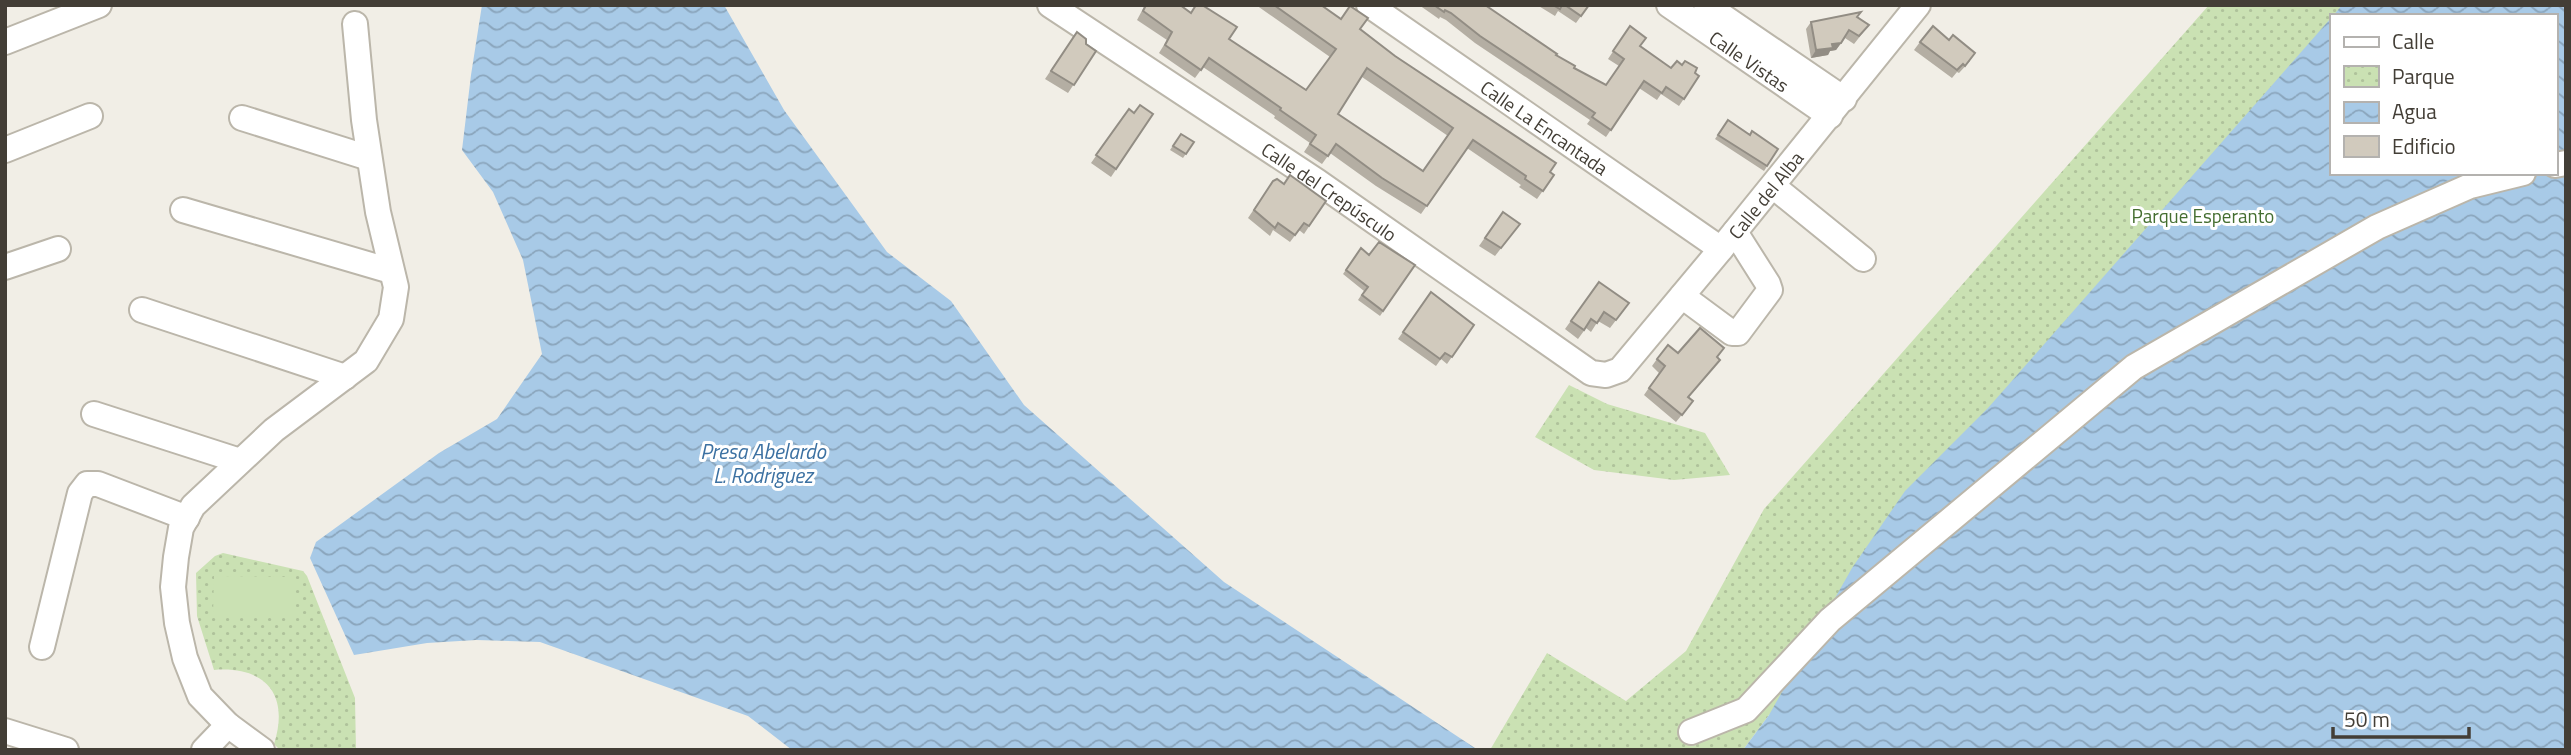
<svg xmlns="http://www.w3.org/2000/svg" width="2571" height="755" viewBox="0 0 2571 755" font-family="'Titillium Web',sans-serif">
<defs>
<pattern id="park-dots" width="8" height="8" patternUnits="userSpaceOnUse" patternTransform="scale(1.75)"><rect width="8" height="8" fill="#cae1b3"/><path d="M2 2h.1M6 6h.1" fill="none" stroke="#afc29b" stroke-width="1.8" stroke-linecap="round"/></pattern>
<pattern id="water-waves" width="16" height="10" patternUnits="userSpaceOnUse" patternTransform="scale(1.75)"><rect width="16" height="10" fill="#a8cae7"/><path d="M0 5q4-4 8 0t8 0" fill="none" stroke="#8aa5bc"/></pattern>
</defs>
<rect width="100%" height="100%" fill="#f1eee6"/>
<g fill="url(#park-dots)" fill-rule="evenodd">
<path d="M 2209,5 L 2566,5 L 2566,195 L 1769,715 L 1743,750 L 1490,750 L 1547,653 L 1626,701 L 1686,651 L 1764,509 ZM 2331,16 L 2555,16 L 2555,173 L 2331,173 Z"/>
<polygon points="1569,385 1607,404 1705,433 1730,475 1674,480 1594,470 1535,437"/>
<path d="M 223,553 L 303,571 L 307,576 L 355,698 L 356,750 L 280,750 L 274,744 C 290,694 265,666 214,670 L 197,616 L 196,573 L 215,556 Z"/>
</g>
<polygon fill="#cae1b3" points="214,576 294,577 294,615 213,615"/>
<g fill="url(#water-waves)">
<polygon points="482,5 724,5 784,110 887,252 951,301 1024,405 1224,582 1478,750 792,750 748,716 540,642 476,640 427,643 354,655 310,558 316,542 439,453 497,419 542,354 523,260 493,192 462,150 471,75"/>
<polygon points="2342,5 2566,5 2566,750 1743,750 1769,715 1852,568 1905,491 1988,408 2331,18 2331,173 2555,173 2555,16 2333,16"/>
</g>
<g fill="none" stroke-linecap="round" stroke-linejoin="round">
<g stroke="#bbb6aa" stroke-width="28">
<g id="minor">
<path id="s1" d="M 1050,5 L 1318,182 L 1591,373 L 1606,375 L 1620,370 L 1721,249 L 1918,5"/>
<path id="s2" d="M 1369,5 L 1721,249"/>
<path id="s3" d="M 1669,5 L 1830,116"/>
<polyline points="1706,5 1844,99"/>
<polyline points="5,42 99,5"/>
<polyline points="242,118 369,158"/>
<polyline points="5,150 90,116"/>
<polyline points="2555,165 2566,163"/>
<polyline points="1773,186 1863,259"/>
<polyline points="183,210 391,271"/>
<polyline points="5,267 58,249"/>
<polyline points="1682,296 1732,333 1738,333 1770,290 1768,284 1735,232"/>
<polyline points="142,310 345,377"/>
<polyline points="94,414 240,461"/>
<polyline points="42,647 80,493 87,484 98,484 187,518"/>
<polyline points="5,731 66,750"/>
<polyline points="1691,732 1746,710 1830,620 2134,367 2377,227 2470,186 2523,173"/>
<polyline points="204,750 228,725"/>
<polyline points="262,750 228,725 200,696 185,658 177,623 173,587 176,557 181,528 193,506 274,430 366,361 391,319 396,287 378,212 364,120 355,24"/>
</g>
</g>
<use href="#minor" stroke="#fff" stroke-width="24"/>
</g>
<g fill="#b4aea3" fill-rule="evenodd">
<path d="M 1145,5 L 1180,5 L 1191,13 L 1196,5 L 1229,39 L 1306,90 L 1330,57 L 1256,5 L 1321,5 L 1341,19 L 1360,29 L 1554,175 L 1537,199 L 1519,187 L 1521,185 L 1467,148 L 1421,214 L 1376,186 L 1330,153 L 1322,164 L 1304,152 L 1310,143 L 1274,118 L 1275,116 L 1203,67 L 1195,78 L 1159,53 L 1167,40 L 1137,20 ZM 1362,77 L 1448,136 L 1423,171 L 1338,114 Z"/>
<polygon points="1419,5 1485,5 1574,68 1606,85 1619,66 1608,59 1630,26 1640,46 1671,68 1695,73 1699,76 1679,106 1661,94 1657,100 1639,88 1606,137 1587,124 1590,120 1475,43 1446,20 1440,17 1439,19"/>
<polygon points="1537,5 1589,5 1576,23 1558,11 1555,16"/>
<polygon points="1857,17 1869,25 1854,44 1845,38 1836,50 1830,51 1828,55 1811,58 1806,29 1811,22"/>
<polygon points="1077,32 1086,44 1096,51 1068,93 1045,79"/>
<polygon points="1920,42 1970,61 1959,73 1957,72 1952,78 1914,50"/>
<polygon points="1129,109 1134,113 1153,114 1111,177 1091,163"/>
<polygon points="1728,120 1750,135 1778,149 1764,171 1715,139"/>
<polygon points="1181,134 1194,142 1183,158 1170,150"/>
<polygon points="1273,181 1284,184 1326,201 1304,234 1299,230 1290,242 1273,230 1270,236 1248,218"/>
<polygon points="1503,212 1520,224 1495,256 1479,246"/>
<polygon points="1361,248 1369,255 1415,265 1380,316 1358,300 1364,291 1343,274"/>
<polygon points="1599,282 1623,311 1610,328 1598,321 1591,332 1586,328 1578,339 1565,329"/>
<polygon points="1431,292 1474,325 1447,364 1441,359 1436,366 1398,339"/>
<polygon points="1678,353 1717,358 1720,360 1689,397 1693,401 1676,422 1644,395 1659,373 1652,366 1657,359"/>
</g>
<polygon fill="#928d84" points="1841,43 1836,50 1830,51 1828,55 1811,58 1816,50 1832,44"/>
<g fill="#d1cabd" stroke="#928d84" stroke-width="2" fill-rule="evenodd">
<path d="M 1146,5 L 1180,5 L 1191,13 L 1196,5 L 1202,5 L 1237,27 L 1229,39 L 1306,90 L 1336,49 L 1274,5 L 1321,5 L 1341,19 L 1350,6 L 1368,18 L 1360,29 L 1395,56 L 1556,163 L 1550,172 L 1554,175 L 1543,191 L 1525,179 L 1526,176 L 1473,140 L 1427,206 L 1382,178 L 1336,144 L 1328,156 L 1310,144 L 1316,135 L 1280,110 L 1281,108 L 1209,58 L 1201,70 L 1165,45 L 1172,32 L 1143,11 ZM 1367,68 L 1453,128 L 1423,171 L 1338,114 Z"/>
<polygon points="1434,5 1485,5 1557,54 1556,55 1575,66 1574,68 1606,85 1624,59 1613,51 1630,26 1646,38 1640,46 1671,68 1677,61 1682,65 1685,61 1697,68 1695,73 1699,76 1684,99 1666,87 1662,93 1644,81 1611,130 1592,117 1595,113 1480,36 1451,13 1445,10 1444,12"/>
<polygon points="1553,5 1562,5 1560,9"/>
<polygon points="1565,5 1589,5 1581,16"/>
<polygon points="1861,12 1857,17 1869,25 1859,36 1849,30 1841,43 1832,44 1833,48 1816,50 1811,22"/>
<polygon points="1933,26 1949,40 1953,35 1975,53 1965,66 1963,64 1957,70 1920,42"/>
<polygon points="1077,32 1086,39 1086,44 1096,51 1074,85 1051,71"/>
<polygon points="1140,105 1153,114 1116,169 1096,155 1129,109 1134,113"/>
<polygon points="1728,120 1750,135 1752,131 1778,149 1767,166 1718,135"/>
<polygon points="1181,134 1194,142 1186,154 1173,146"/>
<polygon points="1290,175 1326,201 1309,226 1304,223 1295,235 1278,223 1275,228 1254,210 1273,181 1277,179 1284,184"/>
<polygon points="1503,212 1520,224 1501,248 1485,238"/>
<polygon points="1379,242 1415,265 1383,311 1362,295 1368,287 1346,270 1361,248 1369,255"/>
<polygon points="1599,282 1629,303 1616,320 1604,312 1597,323 1591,319 1584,330 1571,321"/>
<polygon points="1431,292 1474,325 1452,357 1445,353 1440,359 1403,332"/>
<polygon points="1700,328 1724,348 1717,357 1720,360 1688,397 1693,401 1682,415 1649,388 1665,366 1657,359 1668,345 1678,353"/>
</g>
<g text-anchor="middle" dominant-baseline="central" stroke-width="6" stroke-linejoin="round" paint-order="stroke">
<g font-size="19" fill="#433e36" stroke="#fff">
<text stroke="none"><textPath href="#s3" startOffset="98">Calle Vistas</textPath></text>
<text stroke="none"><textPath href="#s2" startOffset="214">Calle La Encantada</textPath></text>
<text stroke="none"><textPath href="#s1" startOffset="336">Calle del Crepúsculo</textPath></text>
<text stroke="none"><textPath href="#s1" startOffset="912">Calle del Alba</textPath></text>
</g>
<g font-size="19" fill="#446e30" stroke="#fff">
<text x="2203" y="215">Parque Esperanto</text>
</g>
<g font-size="21" font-style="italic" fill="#3c71a2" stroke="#fff">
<text x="763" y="451">Presa Abelardo<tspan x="763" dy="24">L. Rodriguez</tspan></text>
</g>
</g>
<rect width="2571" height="755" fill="none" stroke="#433e36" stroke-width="14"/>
<rect x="2330" y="14" width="228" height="161" fill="#ffffff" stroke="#b4b2af" stroke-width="2"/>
<rect x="2344" y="37" width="35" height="10" fill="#ffffff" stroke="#b4b2af" stroke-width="2"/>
<text x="2392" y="49" font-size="21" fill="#433e36">Calle</text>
<rect x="2344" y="66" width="35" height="21" fill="url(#park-dots)" stroke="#b4b2af" stroke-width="2"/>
<text x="2392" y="84" font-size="21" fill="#433e36">Parque</text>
<rect x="2344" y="102" width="35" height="21" fill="url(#water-waves)" stroke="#b4b2af" stroke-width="2"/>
<text x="2392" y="119" font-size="21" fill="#433e36">Agua</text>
<rect x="2344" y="136" width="35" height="21" fill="#d1cabd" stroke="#b4b2af" stroke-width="2"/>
<text x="2392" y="154" font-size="21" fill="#433e36">Edificio</text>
<path d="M2333 727v10h136v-10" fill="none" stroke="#433e36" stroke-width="3.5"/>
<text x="2344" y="727" font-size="21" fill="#433e36" stroke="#ffffff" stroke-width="5" paint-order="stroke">50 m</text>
</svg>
